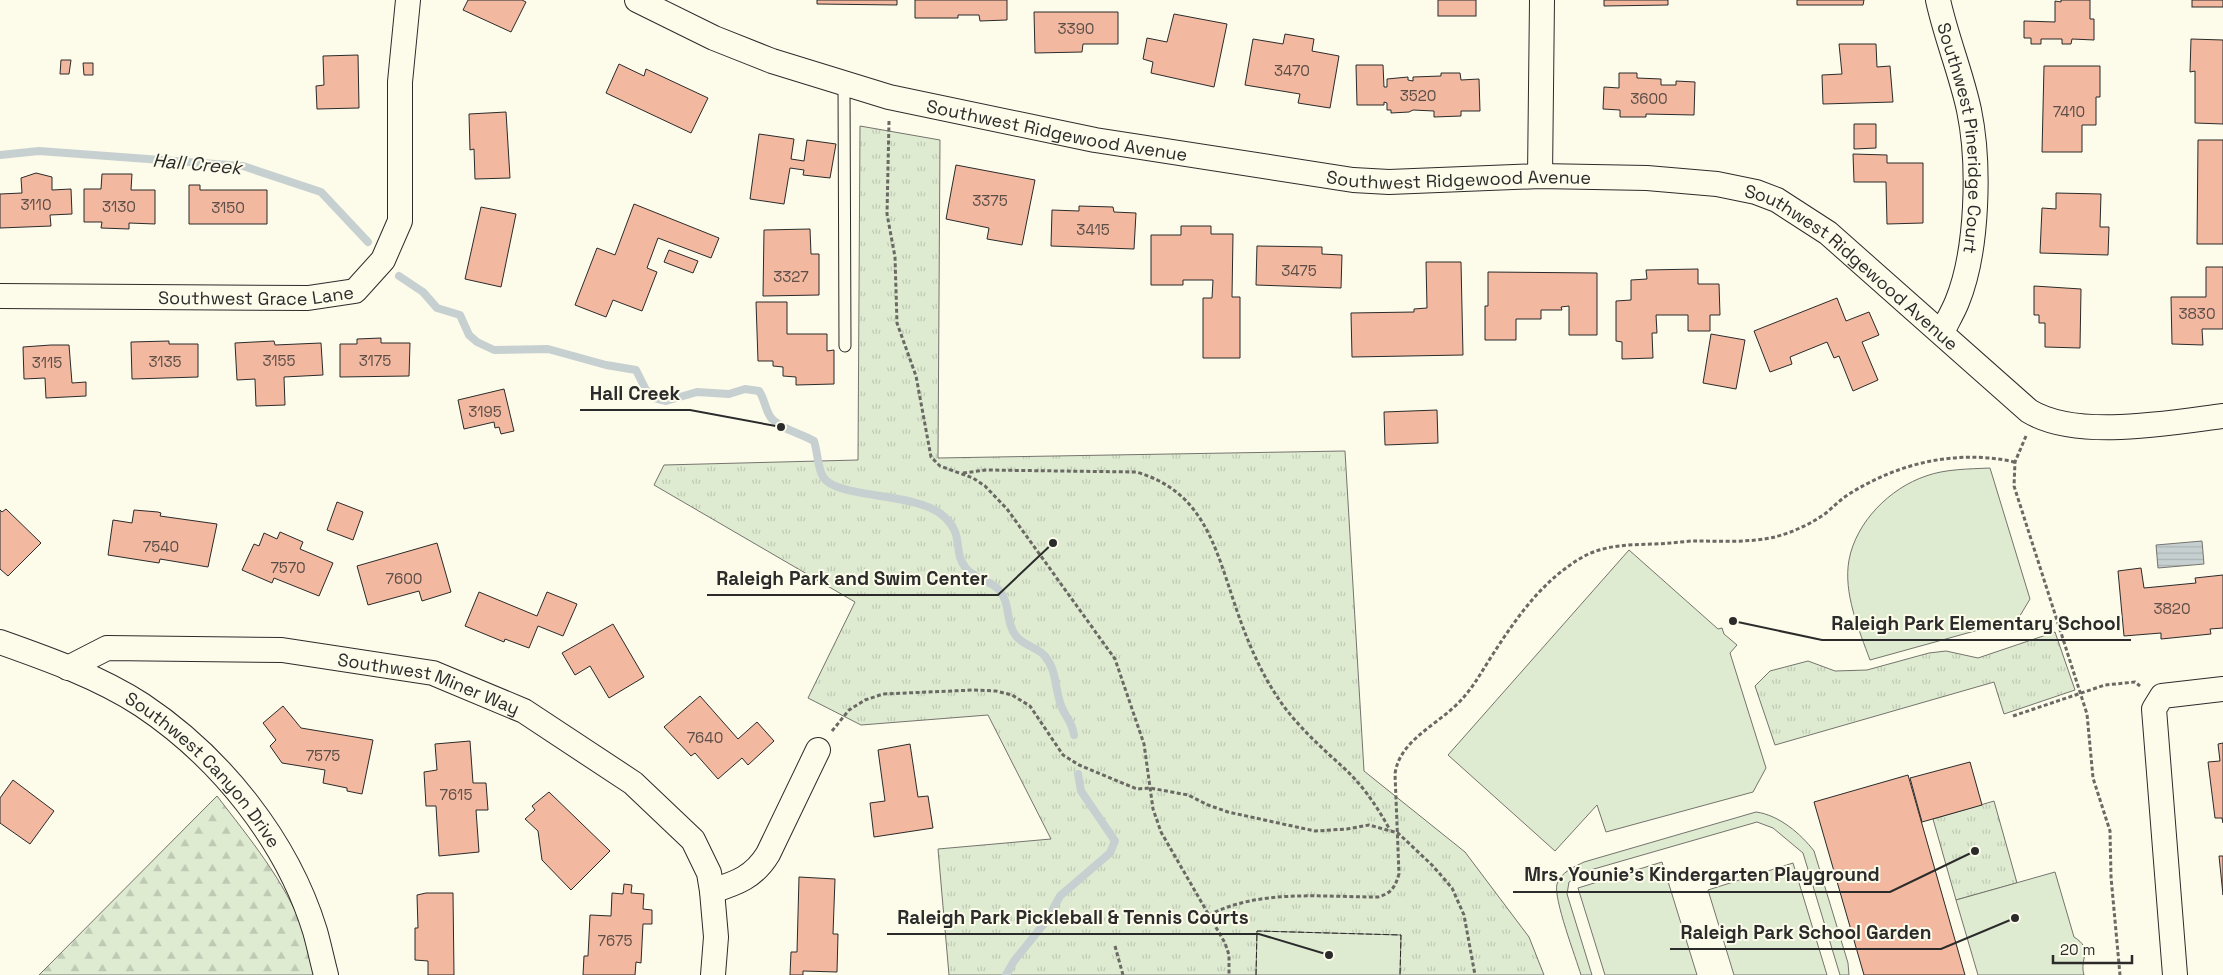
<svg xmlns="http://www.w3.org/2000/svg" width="2223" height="975" viewBox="0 0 2223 975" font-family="'Space Grotesk',sans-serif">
<defs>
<pattern id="grass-tufts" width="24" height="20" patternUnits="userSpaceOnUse" patternTransform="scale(1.25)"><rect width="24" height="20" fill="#deebd1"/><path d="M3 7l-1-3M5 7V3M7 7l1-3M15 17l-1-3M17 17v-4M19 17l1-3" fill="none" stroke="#bfcab4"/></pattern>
<pattern id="forest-firs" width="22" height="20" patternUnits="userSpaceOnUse" patternTransform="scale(1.25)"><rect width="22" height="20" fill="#deebd1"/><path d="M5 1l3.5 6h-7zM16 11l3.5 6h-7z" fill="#bfcab4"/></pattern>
<pattern id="water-rules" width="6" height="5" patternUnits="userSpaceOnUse" patternTransform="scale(1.25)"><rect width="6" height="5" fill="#c7d0d0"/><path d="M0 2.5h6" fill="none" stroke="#abb3b3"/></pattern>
</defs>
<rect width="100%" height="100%" fill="#fdfbea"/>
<g fill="url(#grass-tufts)" stroke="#74746e">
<polygon points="860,126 940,140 938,458 1345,451 1364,771 1465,852 1529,937 1544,975 949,975 938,849 1051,839 988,715 861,725 808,698 855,602 654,485 664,465 858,460"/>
<polygon points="2055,632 2075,690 2004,714 1994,682 1775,745 1755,686 1770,671 1808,661 1835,671 1867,670 1929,653 1946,651 1978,658"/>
<polygon points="1994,801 2017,883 1956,900 1933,819"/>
</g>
<path fill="url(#forest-firs)" stroke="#74746e" d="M 217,796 C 250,839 284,880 304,931 C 310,944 312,961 315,975 L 39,975 Z"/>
<g fill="#deebd1" stroke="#74746e">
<path d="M 1990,468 L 2030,599 L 2018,619 L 1870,660 C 1859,630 1843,593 1849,560 C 1856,522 1890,488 1926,476 C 1945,469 1969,469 1990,468 Z"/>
<polygon points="1629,550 1718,629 1722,628 1724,634 1737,645 1730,653 1766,768 1753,792 1606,832 1597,805 1555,851 1448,755"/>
<path d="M 1756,812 C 1779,815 1801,834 1814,851 L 1848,963 L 1849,975 L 1840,975 L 1803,853 L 1773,828 L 1757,822 L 1587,871 L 1569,882 L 1567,894 L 1592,975 L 1581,975 C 1576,958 1553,898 1557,884 C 1561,872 1574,867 1584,862 Z"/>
<polygon points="1662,862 1697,975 1605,975 1578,888"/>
<polygon points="1793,863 1827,975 1734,975 1708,890"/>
<path d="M 2055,872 L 2074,937 C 2094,949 2079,959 2084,975 L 1978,975 L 1956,900 Z"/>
<polygon points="1257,931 1401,935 1400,975 1256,975"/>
</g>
<polygon fill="url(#water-rules)" stroke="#74746e" points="2202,541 2204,564 2158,568 2156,545"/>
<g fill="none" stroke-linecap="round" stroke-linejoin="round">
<g stroke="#c7d0d0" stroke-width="8">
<polyline points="0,155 39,151 243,166 321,192 368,242"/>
<path d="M 399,276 L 423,292 L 437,308 L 460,315 L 469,335 L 477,342 L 494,350 L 548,349 L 606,365 L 636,370 L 646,390 L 654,398 L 666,401 L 697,392 L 729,394 L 745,389 L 759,391 C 765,399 765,411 772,419 C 782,430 801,433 814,441 C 818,453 817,466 823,477 C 837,499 913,492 941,514 C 966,534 952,550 965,567 C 973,579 991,580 999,590 C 1011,603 1005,622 1016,636 C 1023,645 1036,647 1044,655 C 1058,671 1054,689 1062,708 C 1067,719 1072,722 1074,735"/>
<polyline points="1006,975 1014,961 1047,920 1060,896 1110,853 1115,841 1081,791 1078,774"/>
</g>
</g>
<g fill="#f2b8a0" stroke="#2b2b2b">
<polygon points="468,0 522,0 526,2 511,32 463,10"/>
<polygon points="817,0 897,0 897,5 817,4"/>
<polygon points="915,0 1007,0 1007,20 980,21 979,15 958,15 958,18 915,18"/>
<rect x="1438" y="0" width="38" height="16"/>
<polygon points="1604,0 1668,0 1668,5 1604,6"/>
<polygon points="1797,0 1864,0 1863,5 1797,5"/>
<polygon points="2061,0 2090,0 2090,19 2094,19 2094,40 2072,39 2071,44 2062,44 2062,39 2041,39 2041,44 2031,44 2031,38 2024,38 2024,21 2055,22 2055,1 2061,2"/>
<rect x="2192" y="0" width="31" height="7"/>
<polygon points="1034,12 1118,12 1118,44 1083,44 1082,52 1035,53"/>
<polygon points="1174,14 1227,24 1214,87 1151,73 1153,62 1143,59 1147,38 1167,42"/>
<polygon points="1285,34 1314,39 1312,51 1339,56 1330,108 1298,103 1300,94 1245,85 1253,39 1283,44"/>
<polygon points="2191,39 2223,40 2223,124 2195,123 2195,71 2190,72"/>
<polygon points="1839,44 1876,44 1877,67 1890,66 1893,102 1823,104 1822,75 1842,74"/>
<polygon points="358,55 359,108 317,109 316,86 324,85 323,56"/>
<polygon points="61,60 71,60 69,74 60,74"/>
<polygon points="83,63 93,63 93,75 84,75"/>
<polygon points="619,64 644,76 646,69 708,98 691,133 606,93"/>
<polygon points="1356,65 1383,65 1384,87 1387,87 1387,79 1408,77 1408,80 1413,81 1413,77 1441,76 1441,73 1460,73 1461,80 1479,79 1480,111 1461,111 1461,116 1434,117 1434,111 1413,110 1409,112 1391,113 1391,110 1387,110 1387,103 1384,102 1384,105 1357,105"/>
<polygon points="2044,66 2100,66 2100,97 2096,97 2096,125 2082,125 2082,152 2042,152"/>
<polygon points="1619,73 1637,73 1637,78 1661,79 1661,85 1676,85 1676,81 1695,82 1694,115 1646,114 1646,117 1620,117 1620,110 1603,109 1604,87 1619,88"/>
<polygon points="506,112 510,178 475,179 474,149 470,150 469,114"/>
<polygon points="1854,124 1876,124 1876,148 1854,149"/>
<polygon points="759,134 794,139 791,159 804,161 807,140 836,144 830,178 803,175 804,170 790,168 784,204 750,199"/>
<polygon points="2198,140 2223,140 2223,244 2197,244"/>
<polygon points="1853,154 1887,155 1887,163 1923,163 1923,223 1887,224 1886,182 1854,182"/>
<polygon points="956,165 1035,180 1022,245 987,239 989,228 946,219"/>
<polygon points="36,173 52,177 52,190 71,189 72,214 50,215 51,226 0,228 0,194 22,193 21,178"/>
<polygon points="102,174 132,174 131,190 155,190 155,224 129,223 129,229 101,228 102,222 84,222 84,189 101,189"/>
<polygon points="189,185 200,185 200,190 267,190 267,224 189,224"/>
<polygon points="2056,193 2101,194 2100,227 2109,227 2108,255 2040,253 2042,208 2056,209"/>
<polygon points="634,204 719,238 711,258 658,238 647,268 657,272 642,311 613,300 606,317 575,305 597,248 615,255"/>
<polygon points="1079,206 1113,207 1114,212 1136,213 1134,249 1051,246 1052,210 1079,211"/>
<polygon points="481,207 516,214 501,287 465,279"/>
<polygon points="1181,226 1211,226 1211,234 1233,234 1232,297 1240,297 1240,358 1203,358 1203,298 1212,298 1213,280 1183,280 1183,285 1151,285 1151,235 1181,235"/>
<polygon points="810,229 811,254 819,254 819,295 763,296 764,230"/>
<polygon points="1257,246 1322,247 1322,254 1342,255 1341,288 1256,285"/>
<polygon points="669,250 698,261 693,273 664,262"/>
<polygon points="1426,262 1461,262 1463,355 1352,357 1351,313 1414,312 1414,309 1427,308"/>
<polygon points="2206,267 2223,267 2223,329 2202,329 2203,345 2172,344 2171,297 2206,297"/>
<polygon points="1698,269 1698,284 1719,284 1720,315 1710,315 1710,331 1688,331 1688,315 1656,315 1657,333 1652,333 1653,358 1622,359 1622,342 1616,341 1616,301 1631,300 1631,280 1647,279 1646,270"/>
<polygon points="1488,272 1597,273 1597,335 1569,335 1569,306 1561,307 1562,310 1541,310 1541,319 1516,319 1516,340 1485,340 1485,306 1488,306"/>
<polygon points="2034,286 2081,289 2080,348 2045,347 2045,323 2039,323 2039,315 2034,315"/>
<polygon points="1837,298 1846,321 1869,312 1879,335 1862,342 1878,380 1853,391 1839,356 1834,358 1827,342 1790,357 1792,364 1770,372 1754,331"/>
<polygon points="756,302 787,302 787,334 827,334 827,351 834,350 834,384 796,385 796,377 783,376 783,367 773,366 773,361 758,361"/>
<polygon points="1711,334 1745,340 1736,389 1703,383"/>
<polygon points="381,338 381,343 410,343 409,376 340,377 340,344 357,344 357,339"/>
<polygon points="169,341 169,344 198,344 198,377 132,379 131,342"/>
<polygon points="274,341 275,345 321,343 323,375 284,377 285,405 256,406 255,379 237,380 235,343"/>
<polygon points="51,345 69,345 72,383 86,382 86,396 46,398 45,378 24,379 23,347"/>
<polygon points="504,389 514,431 501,434 499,427 495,428 494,422 464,429 458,400"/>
<polygon points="1437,410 1438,443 1385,445 1384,412"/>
<polygon points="337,502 363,512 353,540 327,530"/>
<polygon points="6,509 41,543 8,576 0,569 0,510 2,512"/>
<polygon points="134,510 158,512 161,513 160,516 217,524 208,567 160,559 159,563 108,555 113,520 132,523"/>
<polygon points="280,532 303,542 300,549 333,563 319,596 274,578 272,583 242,570 254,544 259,546 264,533 277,539"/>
<polygon points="437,543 451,592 422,601 419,591 368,605 357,566"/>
<polygon points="2141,568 2144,588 2196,583 2195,578 2223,575 2223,628 2210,629 2211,634 2161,639 2161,633 2124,636 2118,571"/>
<polygon points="479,592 537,616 547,592 577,604 563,636 538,626 529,648 505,639 504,642 465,626"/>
<polygon points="613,624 644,677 609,698 590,666 575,675 562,653"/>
<polygon points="700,696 738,739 757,722 774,741 748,765 742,758 718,779 695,753 691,756 664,727"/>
<polygon points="283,706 301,728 373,740 362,794 347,791 347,788 323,783 325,770 282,763 270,746 276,740 263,723"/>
<polygon points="470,741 473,783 486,783 488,810 476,810 479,852 439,856 436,806 426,806 424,772 437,770 435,744"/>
<polygon points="2223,743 2223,823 2222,818 2215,818 2208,762 2220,761 2218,744"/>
<polygon points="910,744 918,797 928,796 933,828 874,837 870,803 885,801 878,750"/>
<polygon points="1970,762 1982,805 1922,822 1910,778"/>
<polygon points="1908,775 1965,975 1864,975 1814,802"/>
<polygon points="13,780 54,811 30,844 0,823 0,798"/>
<polygon points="549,792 610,851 571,890 542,860 538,831 525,819 535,810 532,806"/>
<polygon points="2219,856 2223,856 2223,895"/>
<polygon points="799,877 835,879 833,934 838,934 837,972 803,971 803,975 790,975 791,952 797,952"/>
<polygon points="624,884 632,885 631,893 644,894 643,909 652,910 652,924 643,924 641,963 636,962 635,975 583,975 584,956 588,956 590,915 611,916 612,893 623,894"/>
<polygon points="426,893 453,893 454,975 428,975 428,961 415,960 415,928 418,928 417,895"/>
</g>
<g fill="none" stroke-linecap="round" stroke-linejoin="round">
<g stroke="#2b2b2b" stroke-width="13">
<polyline id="lane" points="844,84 845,346"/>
</g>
<g stroke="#2b2b2b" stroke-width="26">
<g id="street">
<path id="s1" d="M 637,0 L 714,38 L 772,61 L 889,97 L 1095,140 L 1353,180 L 1389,182 L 1540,176 L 1647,178 L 1717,184 L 1756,192 L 1777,200 L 1828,233 L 2029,411 C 2076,440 2169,423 2223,416"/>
<path id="s2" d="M 1938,0 C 1946,37 1961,73 1969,110 C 1980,163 1978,251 1957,302 C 1953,312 1947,322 1942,332"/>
<polyline points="1540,176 1542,0"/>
<path id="s3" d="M 0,296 L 308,298 L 355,291 L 383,260 L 400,221 L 400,82 L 408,0"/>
<path id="s4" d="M 0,642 C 48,659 99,677 142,705 C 220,757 287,840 315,931 C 319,945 322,960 326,975"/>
<path id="s5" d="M 68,668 L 107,648 L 282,650 L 433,673 L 524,711 L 633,783 L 693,840 L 709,873 L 712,891 L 716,937 L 713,975"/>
<path d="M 712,891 C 737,883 754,877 768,854 L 818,750"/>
<polyline points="2175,975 2154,709 2162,696 2223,689"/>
</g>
</g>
<g stroke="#6a6964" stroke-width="3" stroke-dasharray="4 2.5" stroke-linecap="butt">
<polyline points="889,121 887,214 895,257 897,323 916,376 931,457 940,466 973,478 985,486 1007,509 1115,659 1144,744 1153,809 1161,832 1225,943 1229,955 1229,975"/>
<polyline points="2026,436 2015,462 2014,486 2087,714 2093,778 2110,831 2111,877 2120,975"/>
<path d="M 963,473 L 986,470 L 1136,472 C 1203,491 1215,546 1235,605 C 1246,638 1260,672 1280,701 C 1298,727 1322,748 1345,769 C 1364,787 1378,808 1390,830"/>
<polyline points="2013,716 2105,685 2135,682 2140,686"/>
<polyline points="832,731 849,710 865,700 883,694 974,690 996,691 1012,695 1030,706 1063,755 1079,765 1137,789 1150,788 1188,795 1208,805 1228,812 1315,831 1347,829 1369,825 1398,833 1433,866 1452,888 1464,915 1475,975"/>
<path d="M 1209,915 C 1259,889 1322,897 1378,897 C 1392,893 1395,887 1399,874 L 1395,774 C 1399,743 1431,728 1453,708 C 1471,692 1480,674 1493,654 C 1517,617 1542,581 1581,558 C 1603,545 1627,545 1651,544 C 1665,544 1678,542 1692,541 C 1719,541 1749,543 1775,537 C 1793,532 1811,524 1826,513 C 1833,507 1839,501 1846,496 C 1897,463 1956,449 2015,462"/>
<polyline points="1115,946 1123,975"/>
</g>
<use href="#lane" stroke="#fdfbea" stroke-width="11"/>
<use href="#street" stroke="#fdfbea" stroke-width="24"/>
<polyline stroke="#2b2b2b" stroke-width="1" stroke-dasharray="6 2.5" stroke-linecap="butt" points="1256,975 1257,931 1401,935 1400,975"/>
</g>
<g text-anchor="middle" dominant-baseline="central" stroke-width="4" stroke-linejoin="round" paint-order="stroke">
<g font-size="15" fill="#5d4e48">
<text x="1076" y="28">3390</text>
<text x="1292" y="70">3470</text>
<text x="1418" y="95">3520</text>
<text x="1649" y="98">3600</text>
<text x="2069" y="111">7410</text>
<text x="990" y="200">3375</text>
<text x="36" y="204">3110</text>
<text x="119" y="206">3130</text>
<text x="228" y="207">3150</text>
<text x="1093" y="229">3415</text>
<text x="1299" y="270">3475</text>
<text x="791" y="276">3327</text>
<text x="2197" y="313">3830</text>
<text x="279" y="360">3155</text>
<text x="375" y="360">3175</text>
<text x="165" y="361">3135</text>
<text x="47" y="362">3115</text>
<text x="485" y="411">3195</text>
<text x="161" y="546">7540</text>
<text x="288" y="567">7570</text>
<text x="404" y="578">7600</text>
<text x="2172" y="608">3820</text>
<text x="705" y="737">7640</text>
<text x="323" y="755">7575</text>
<text x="456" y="794">7615</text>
<text x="615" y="940">7675</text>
</g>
<g font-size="18" fill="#2b2b2b" stroke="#fdfbea">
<text stroke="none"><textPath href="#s1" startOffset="442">Southwest Ridgewood Avenue</textPath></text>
<text stroke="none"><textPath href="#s2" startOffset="141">Southwest Pineridge Court</textPath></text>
<text stroke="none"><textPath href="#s1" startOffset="848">Southwest Ridgewood Avenue</textPath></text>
<text stroke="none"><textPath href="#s1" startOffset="1268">Southwest Ridgewood Avenue</textPath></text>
<text stroke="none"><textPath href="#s3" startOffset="256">Southwest Grace Lane</textPath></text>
<text stroke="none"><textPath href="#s5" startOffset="370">Southwest Miner Way</textPath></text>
<text stroke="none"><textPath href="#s4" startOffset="245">Southwest Canyon Drive</textPath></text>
</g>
<g font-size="19" font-style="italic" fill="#2b2b2b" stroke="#fdfbea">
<text transform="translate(197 164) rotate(5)">Hall Creek</text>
</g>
</g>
<path fill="none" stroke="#2b2b2b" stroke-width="2" d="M781 427L690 410H580M1053 543L998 595H707M1733 621L1822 640H2131M1975 851L1890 892H1513M1329 955L1259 934H887M2015 918L1941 949H1670"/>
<g fill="#2b2b2b" stroke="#fdfbea" stroke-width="2">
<circle cx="781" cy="427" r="5"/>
<circle cx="1053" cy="543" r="5"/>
<circle cx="1733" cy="621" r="5"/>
<circle cx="1975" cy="851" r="5"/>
<circle cx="1329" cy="955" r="5"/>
<circle cx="2015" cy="918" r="5"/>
</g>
<g font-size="19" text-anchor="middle" font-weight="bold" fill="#2b2b2b" stroke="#fdfbea" stroke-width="4" stroke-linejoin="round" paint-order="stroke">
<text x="635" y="400">Hall Creek</text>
<text x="852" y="585">Raleigh Park and Swim Center</text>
<text x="1976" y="630">Raleigh Park Elementary School</text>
<text x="1702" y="881">Mrs. Younie's Kindergarten Playground</text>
<text x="1073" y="924">Raleigh Park Pickleball &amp; Tennis Courts</text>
<text x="1806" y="939">Raleigh Park School Garden</text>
</g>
<path d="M2053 955v8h79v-8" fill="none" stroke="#2b2b2b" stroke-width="2.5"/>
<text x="2060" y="955" font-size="15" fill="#2b2b2b" stroke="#fdfbea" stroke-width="4" paint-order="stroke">20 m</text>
</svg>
